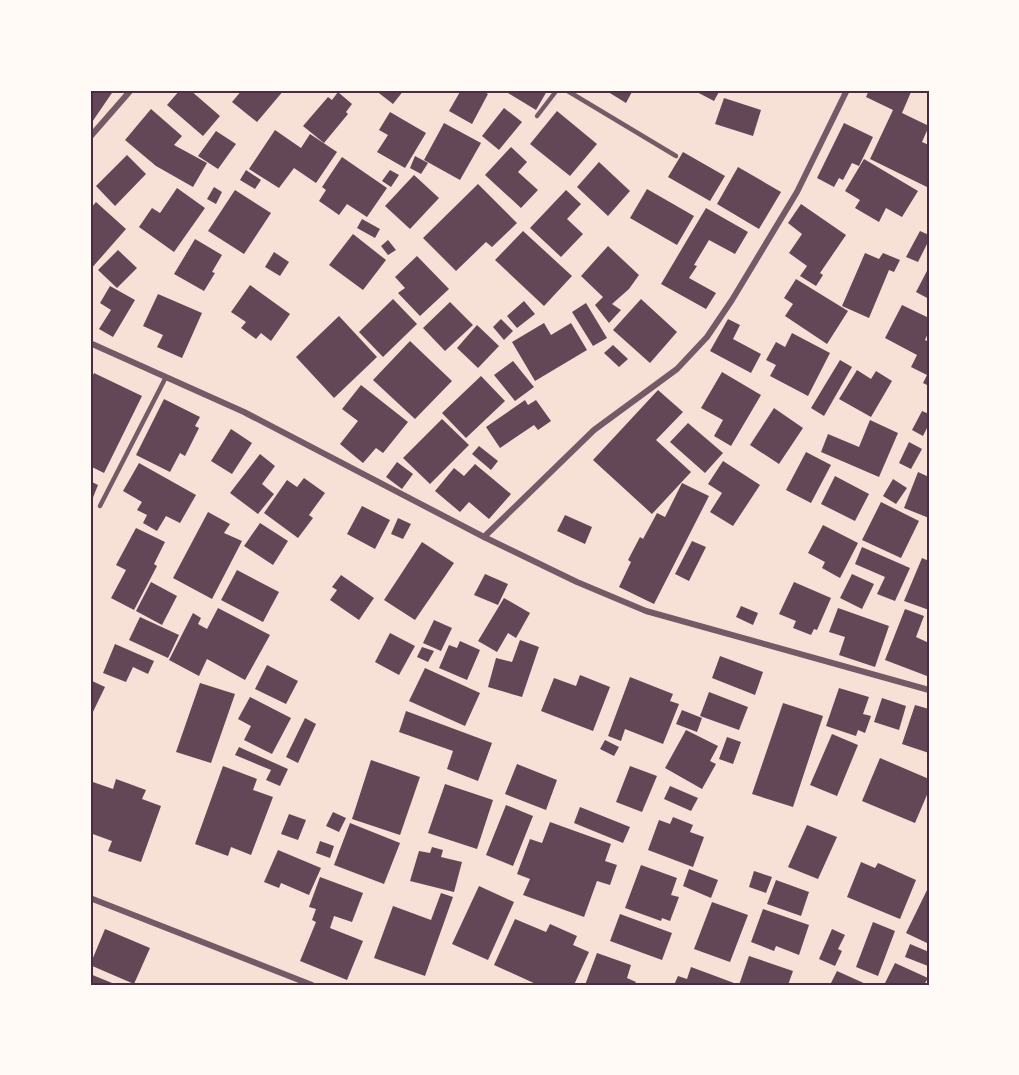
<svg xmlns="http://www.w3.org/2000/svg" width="1019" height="1075" viewBox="0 0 1019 1075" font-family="Merriweather,serif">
<rect width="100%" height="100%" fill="#f7e1d7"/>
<g fill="#644757">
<polygon points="90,90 114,90 90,125"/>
<polygon points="180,90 190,90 220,116 203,136 167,105"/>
<polygon points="242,90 284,90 257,122 232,102"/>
<polygon points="375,90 404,90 393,104"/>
<polygon points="461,90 481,90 488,94 472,124 449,111"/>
<polygon points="503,90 545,90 547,91 536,110"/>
<polygon points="605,90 633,90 626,103"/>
<polygon points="693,90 720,90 714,101"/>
<polygon points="869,90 907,90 911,92 902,113 929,126 922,142 929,145 929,188 870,159 893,110 866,97"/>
<polygon points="338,92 352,104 346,112 348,114 324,143 303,126 328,97 332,100"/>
<polygon points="724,98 761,110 753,136 715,124"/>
<polygon points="504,108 522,122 499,150 482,136"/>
<polygon points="151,109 182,136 174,145 207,163 193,187 156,166 125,140"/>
<polygon points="557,111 597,144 570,176 530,144"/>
<polygon points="390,112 426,133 405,168 377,152 388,135 379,130"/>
<polygon points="444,123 481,143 460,180 424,160"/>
<polygon points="844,123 873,137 859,166 852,163 843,180 839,178 834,187 817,178"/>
<polygon points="275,130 301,148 310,134 337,152 316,183 294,168 279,188 249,169"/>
<polygon points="216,131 236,144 218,169 198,156"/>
<polygon points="511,147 527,162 518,172 538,190 521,208 485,175"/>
<polygon points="683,152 725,176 710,201 668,177"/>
<polygon points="127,155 146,174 115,206 96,186"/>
<polygon points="415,156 428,163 421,174 410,168"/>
<polygon points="342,157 387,188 367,217 347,204 339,215 319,201 326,190 322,187"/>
<polygon points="864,159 918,191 902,217 886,208 879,222 855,208 860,200 845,191"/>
<polygon points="599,162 630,191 608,216 577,187"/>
<polygon points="738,167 781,192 759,229 717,204"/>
<polygon points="246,170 261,180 255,189 240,180"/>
<polygon points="390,170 399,175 391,187 382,181"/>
<polygon points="414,175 439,198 410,229 385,206"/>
<polygon points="478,184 517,223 492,247 486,242 456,271 423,238"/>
<polygon points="214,187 222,192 216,204 207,199"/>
<polygon points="177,188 205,208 174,252 139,227 152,208 160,213"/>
<polygon points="647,189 694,216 677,245 630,218"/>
<polygon points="235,190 271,213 244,254 208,231"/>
<polygon points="566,190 581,204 567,219 583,234 561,257 530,228"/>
<polygon points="96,202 126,229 90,270 90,209"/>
<polygon points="801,204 846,235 820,273 823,275 816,286 800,276 807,266 789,253 802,234 788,223"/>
<polygon points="706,208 748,232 735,254 709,240 694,265 697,266 689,278 716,293 706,309 661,284"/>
<polygon points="362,219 380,229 375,238 357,228"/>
<polygon points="523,231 572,276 544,306 495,260"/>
<polygon points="920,231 929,235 929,240 918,262 906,257"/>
<polygon points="353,234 386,260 363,290 329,265"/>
<polygon points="195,239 222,255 212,272 215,273 204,291 174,274"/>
<polygon points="388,240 396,250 388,255 381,246"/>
<polygon points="608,246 639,275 629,289 612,304 621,310 609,323 595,305 603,297 581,276"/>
<polygon points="118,250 137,268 117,288 98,270"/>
<polygon points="274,252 289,262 280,276 265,267"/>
<polygon points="865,253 879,259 883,253 900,260 894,272 889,270 869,318 842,306"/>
<polygon points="417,256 449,289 420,316 398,293 405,288 395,277"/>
<polygon points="929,267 929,299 916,292"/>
<polygon points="796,279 848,311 827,344 785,316 793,304 784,298"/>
<polygon points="250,285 290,314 271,341 261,333 256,339 241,328 246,322 231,312"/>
<polygon points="110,286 135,300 113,337 99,329 111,310 100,303"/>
<polygon points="158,294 202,313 182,358 157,347 163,335 143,326"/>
<polygon points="393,299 417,324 383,357 359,332"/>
<polygon points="641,299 677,332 650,363 613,330"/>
<polygon points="524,301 535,314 517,328 507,316"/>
<polygon points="450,302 473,325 445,351 423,328"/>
<polygon points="586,303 607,338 593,346 572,312"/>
<polygon points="902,305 929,318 929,331 925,340 929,342 929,386 923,383 927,375 911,367 917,355 885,338"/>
<polygon points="339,316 377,357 334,398 296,357"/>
<polygon points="501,319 513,331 504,340 493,327"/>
<polygon points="728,319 740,325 733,339 761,354 751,373 710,351"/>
<polygon points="544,323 551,335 571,323 587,350 535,381 512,342"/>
<polygon points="477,325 499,346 478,368 457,348"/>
<polygon points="792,333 830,353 808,396 770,376 776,365 766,360 776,342 785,347"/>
<polygon points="410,341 452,381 415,419 373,380"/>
<polygon points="613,345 628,359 619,367 604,353"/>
<polygon points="840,360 852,367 824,416 811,408"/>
<polygon points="513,361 534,387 515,401 494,375"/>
<polygon points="857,370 871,379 876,371 892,381 871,417 839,399"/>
<polygon points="722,372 761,395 731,446 714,436 723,420 701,408"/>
<polygon points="94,373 142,396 104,473 90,466 90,381"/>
<polygon points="481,376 505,401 466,438 442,413"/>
<polygon points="361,385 408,422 383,453 376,448 363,463 340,444 358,421 342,409"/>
<polygon points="658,390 683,412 656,440 691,472 652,514 593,460"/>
<polygon points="164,399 200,417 195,426 199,428 185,456 180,453 170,472 136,455"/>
<polygon points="525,400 528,405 536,400 551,421 538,430 534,425 500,448 486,427"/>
<polygon points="774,408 803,428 779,464 750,445"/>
<polygon points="922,411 929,414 929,424 923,436 912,430"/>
<polygon points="442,419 469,445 430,484 403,458"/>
<polygon points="870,420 898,433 879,477 821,452 828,434 859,447"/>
<polygon points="688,423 723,453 705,473 670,442"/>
<polygon points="231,429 252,443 232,474 211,461"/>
<polygon points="909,442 922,449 911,469 899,463"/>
<polygon points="479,446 498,461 491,470 472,454"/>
<polygon points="806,452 831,465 811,503 786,490"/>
<polygon points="260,454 275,466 262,484 274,494 258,514 230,493"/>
<polygon points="723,461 760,485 733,526 710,512 722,493 708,484"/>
<polygon points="397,462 413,474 402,489 386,477"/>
<polygon points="139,463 196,495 180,523 166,516 157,531 143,523 147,515 137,510 142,502 123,491"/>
<polygon points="475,464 511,494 489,519 469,502 460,512 435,491 454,468 464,476"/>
<polygon points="918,472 929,477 929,518 904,508"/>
<polygon points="835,476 869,494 855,521 821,504"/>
<polygon points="304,478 325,493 309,515 313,518 298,538 264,513 287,480 297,487"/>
<polygon points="893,479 907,488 896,504 883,496"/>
<polygon points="90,481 98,485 90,505"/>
<polygon points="682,483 709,496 654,604 619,587 631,562 628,560 640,537 643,539 657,513 665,517"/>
<polygon points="881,502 919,521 901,558 862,540"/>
<polygon points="362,506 390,520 375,549 347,534"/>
<polygon points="208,512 230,524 224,533 242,541 212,599 173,578"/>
<polygon points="565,515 592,527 585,544 557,531"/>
<polygon points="398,518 411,524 403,539 391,534"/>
<polygon points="260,523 288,541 273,565 244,546"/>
<polygon points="823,525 858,543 840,578 822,568 825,562 808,553"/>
<polygon points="136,528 165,542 154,564 157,566 134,610 111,598 126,570 116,565"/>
<polygon points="692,541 706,547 689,581 675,574"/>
<polygon points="422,542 454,563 415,620 384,600"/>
<polygon points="862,547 910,568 895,601 877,594 885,577 855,564"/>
<polygon points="922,558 929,561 929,610 904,601"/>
<polygon points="237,570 279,592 263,622 221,600"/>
<polygon points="485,574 508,584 498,605 474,595"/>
<polygon points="852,574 874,584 862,609 840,598"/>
<polygon points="341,575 374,598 359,620 330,600 337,590 332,587"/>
<polygon points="151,582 177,596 162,625 136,611"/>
<polygon points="794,582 831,598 817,630 814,629 811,635 793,628 796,621 779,614"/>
<polygon points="504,598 530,613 516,638 508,633 497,652 478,641"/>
<polygon points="741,606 758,613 753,625 736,617"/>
<polygon points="218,608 270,635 245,680 207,659 199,676 169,660 193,613 201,618 198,624 207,629"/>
<polygon points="838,608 889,626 875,667 839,655 845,637 829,632"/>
<polygon points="905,609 924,616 916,637 929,643 929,672 927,676 885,660"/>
<polygon points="140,617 179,635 168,658 129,640"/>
<polygon points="434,620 452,628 441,651 423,643"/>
<polygon points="390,633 415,646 399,675 375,662"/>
<polygon points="520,640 539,647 522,697 488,687 496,658 512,662"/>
<polygon points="460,641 480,650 467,680 439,668 449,645 457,648"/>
<polygon points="115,644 154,661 148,674 133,667 126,682 103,673"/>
<polygon points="422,647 434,651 428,662 417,657"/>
<polygon points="720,656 763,672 755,695 712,678"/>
<polygon points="267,665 298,681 286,704 255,689"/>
<polygon points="425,668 480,693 465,726 409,701"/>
<polygon points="580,675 610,687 593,731 541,711 554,678 576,686"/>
<polygon points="630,677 673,694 670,701 679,704 663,744 625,729 621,741 608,736"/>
<polygon points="90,680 105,687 90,718"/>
<polygon points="200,683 235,694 211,763 176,752"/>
<polygon points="839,688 869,697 863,714 871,716 865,733 858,730 856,736 826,726"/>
<polygon points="709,692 748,707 739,730 700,716"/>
<polygon points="250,697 291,718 272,754 244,740 251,726 238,719"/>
<polygon points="882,698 906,706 899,730 874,722"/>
<polygon points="783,703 823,716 793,807 752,794"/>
<polygon points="915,705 929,709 929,753 902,744"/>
<polygon points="682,710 702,718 697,732 676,724"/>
<polygon points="406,711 492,743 478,781 447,769 453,751 399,732"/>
<polygon points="305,718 316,724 298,763 286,757"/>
<polygon points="686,730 718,746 710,761 716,764 702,789 665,768"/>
<polygon points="832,734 858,745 837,796 810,785"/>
<polygon points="727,737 741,742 733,764 719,759"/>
<polygon points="605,740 619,747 614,756 600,749"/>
<polygon points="239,747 288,769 280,786 266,780 271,770 235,755"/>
<polygon points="880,758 929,779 929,790 915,823 862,801"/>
<polygon points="371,760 420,777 400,835 352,819"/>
<polygon points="517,764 557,780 546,810 505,794"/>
<polygon points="223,766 257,779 253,790 273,797 251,855 231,847 228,856 195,844"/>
<polygon points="630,766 657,776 642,812 616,802"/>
<polygon points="116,779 146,790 142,799 161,806 141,862 108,851 112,841 90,833 90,781 113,789"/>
<polygon points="445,784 493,800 477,849 428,833"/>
<polygon points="670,786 698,798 691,811 664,799"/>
<polygon points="506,805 533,816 513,866 486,855"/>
<polygon points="580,807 630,827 623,843 574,823"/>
<polygon points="333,812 346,818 339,832 326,826"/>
<polygon points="289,814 306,820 298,840 281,834"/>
<polygon points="673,817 693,825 690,832 704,837 693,867 648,850 659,820 670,824"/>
<polygon points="550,822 611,844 605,861 617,865 610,885 597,881 584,917 523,895 530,879 517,874 530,839 542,843"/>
<polygon points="350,823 400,843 384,884 334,865"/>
<polygon points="807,825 837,837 818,879 788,867"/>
<polygon points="320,841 334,846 330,858 316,853"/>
<polygon points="432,847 443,850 441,857 462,862 454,892 410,881 419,851 430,853"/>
<polygon points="278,850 321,868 309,895 281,883 279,888 264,882"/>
<polygon points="861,862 875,868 878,863 916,880 900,919 847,897"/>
<polygon points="641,865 677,878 671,895 679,897 670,921 662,918 661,921 625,908"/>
<polygon points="689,869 718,880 711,898 683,886"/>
<polygon points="754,871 772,877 766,893 749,887"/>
<polygon points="320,877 363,893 352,922 334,916 330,928 363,941 347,980 300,961 316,922 312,920 316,909 309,907"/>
<polygon points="776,880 809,892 801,916 767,904"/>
<polygon points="479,886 514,902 488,960 452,944"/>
<polygon points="929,886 929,944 906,933"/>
<polygon points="441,893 453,897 425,976 374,958 393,906 431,920"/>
<polygon points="712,902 748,915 730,962 694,949"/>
<polygon points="763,909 809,925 799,955 776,946 774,951 751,942"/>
<polygon points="620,914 672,933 662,960 610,941"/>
<polygon points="515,919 546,932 550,924 577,936 573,945 589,952 574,985 538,985 494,965"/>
<polygon points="873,922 895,931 878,976 856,967"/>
<polygon points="105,929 150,948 134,984 90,965"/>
<polygon points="832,929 845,935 838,949 842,951 835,966 819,959"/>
<polygon points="910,944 929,952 928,966 905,957"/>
<polygon points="597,953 631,965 627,978 636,982 634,985 585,985"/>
<polygon points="749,956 793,971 788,985 739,985"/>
<polygon points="895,963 928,978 924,985 884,985"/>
<polygon points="691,967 734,983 733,985 674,985 678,976 687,979"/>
<polygon points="837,971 868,985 830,985"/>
<polygon points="90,974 117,985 90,985"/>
</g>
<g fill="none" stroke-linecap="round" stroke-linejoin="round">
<g stroke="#755966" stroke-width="4.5">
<polyline points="566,90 676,156"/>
<polyline points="537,116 557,90"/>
<polyline points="100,506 166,377"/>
</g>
<g stroke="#755966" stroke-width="6">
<polyline points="90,137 131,90"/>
<polyline points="90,343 244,412 484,537 577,582 646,611 929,690"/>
<polyline points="484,537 594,430 677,369 707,337 732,300 797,192 847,90"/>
<polyline points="90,898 312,985"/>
</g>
</g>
<rect width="1019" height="1075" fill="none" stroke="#fffaf5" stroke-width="183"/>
<rect x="92" y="92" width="836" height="892" fill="none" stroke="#4a2c40" stroke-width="2"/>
</svg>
